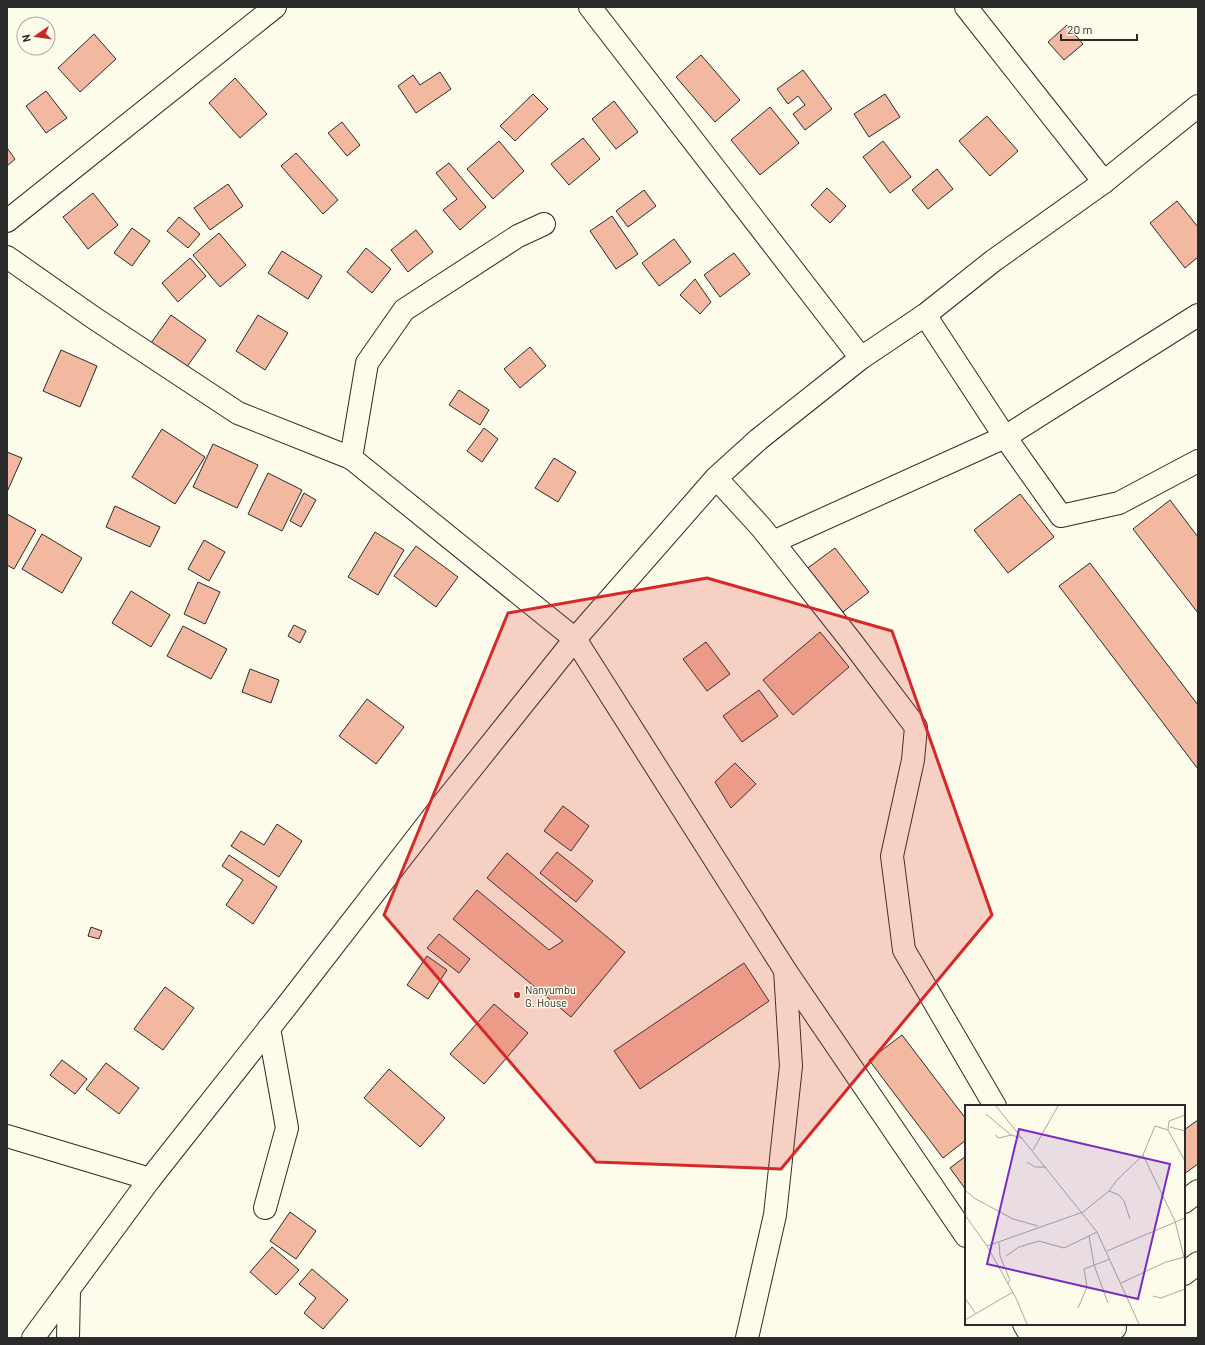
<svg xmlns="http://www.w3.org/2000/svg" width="1205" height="1345" viewBox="0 0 1205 1345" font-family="Barlow,sans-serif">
<rect width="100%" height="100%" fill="#fdfbea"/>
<g fill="#f2b8a0" stroke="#2b2b2b">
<polygon points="1067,25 1083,44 1064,60 1048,42"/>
<polygon points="94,34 116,59 80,92 58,68"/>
<polygon points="701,55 740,100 715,122 676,77"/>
<polygon points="803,70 832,109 805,130 793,114 805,105 798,96 788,104 777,89"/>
<polygon points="440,72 451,89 416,113 398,86 413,75 420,85"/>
<polygon points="235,78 267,114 240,138 209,103"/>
<polygon points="46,91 67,118 46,133 26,106"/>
<polygon points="533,94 548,109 515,141 500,126"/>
<polygon points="885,94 900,117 869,137 854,114"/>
<polygon points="614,101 638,132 616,149 592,119"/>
<polygon points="770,107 799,143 760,175 731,140"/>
<polygon points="987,116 1018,151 990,176 959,141"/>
<polygon points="342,122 360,145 347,156 328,133"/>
<polygon points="583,138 600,159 569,185 551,164"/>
<polygon points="499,141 524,171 493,199 467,169"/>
<polygon points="883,141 911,177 890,193 863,157"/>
<polygon points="7,148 15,159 7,166"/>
<polygon points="296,153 338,200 323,214 281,166"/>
<polygon points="449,163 486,207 460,230 443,210 457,199 436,173"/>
<polygon points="937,169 953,189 928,209 912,190"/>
<polygon points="228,184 243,206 210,230 194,208"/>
<polygon points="827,188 846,206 830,223 811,205"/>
<polygon points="644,190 656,206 628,227 616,211"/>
<polygon points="93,193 118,225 88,249 63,217"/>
<polygon points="1177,201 1198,227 1198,257 1185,268 1150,223"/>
<polygon points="612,216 638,254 616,269 590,231"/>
<polygon points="179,217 200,234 188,248 167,231"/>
<polygon points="132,228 150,241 132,266 114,253"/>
<polygon points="416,230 433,252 408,272 391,250"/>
<polygon points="219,233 246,265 220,287 193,255"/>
<polygon points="674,239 691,262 659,286 642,263"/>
<polygon points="366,248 391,269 372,293 347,272"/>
<polygon points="282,251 322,276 308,299 268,273"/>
<polygon points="734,253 750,274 720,297 704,275"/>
<polygon points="190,258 206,276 178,302 162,283"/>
<polygon points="695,279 711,302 700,314 680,295"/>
<polygon points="171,315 206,340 186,368 151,343"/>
<polygon points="258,315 288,333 265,370 236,351"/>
<polygon points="530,347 546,366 520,388 504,369"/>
<polygon points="61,350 97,366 80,407 43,391"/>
<polygon points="459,390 489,410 480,425 449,405"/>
<polygon points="484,428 498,439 482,462 467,451"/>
<polygon points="162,429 205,457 175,504 132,477"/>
<polygon points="213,444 258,465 237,508 193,487"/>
<polygon points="7,452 22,458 7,492"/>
<polygon points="554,458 576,472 558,502 535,488"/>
<polygon points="268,473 302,490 282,531 248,514"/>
<polygon points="304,493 316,500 301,527 290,521"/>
<polygon points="1020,494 1054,537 1008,573 974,530"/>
<polygon points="1170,500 1198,537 1198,613 1133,529"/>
<polygon points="115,506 160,527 150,547 106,527"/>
<polygon points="7,514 36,530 14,569 7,565"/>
<polygon points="375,532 404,550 378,595 348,577"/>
<polygon points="42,534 82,558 62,593 22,569"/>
<polygon points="204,540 225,552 209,581 188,569"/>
<polygon points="416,546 458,577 436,607 394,576"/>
<polygon points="835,548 869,592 839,615 805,570"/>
<polygon points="1090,563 1198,705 1198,769 1059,586"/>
<polygon points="198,582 220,592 205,624 184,614"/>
<polygon points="131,591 170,615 151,647 112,623"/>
<polygon points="294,625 306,631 300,643 288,636"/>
<polygon points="183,626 227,649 211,679 167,656"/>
<polygon points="820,632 849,667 793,715 763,680"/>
<polygon points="706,642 730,674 707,691 683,659"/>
<polygon points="250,669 279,680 271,703 242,692"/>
<polygon points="759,690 778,716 742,742 723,716"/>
<polygon points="367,699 404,727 376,764 339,736"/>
<polygon points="735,763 756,784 731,808 715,782"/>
<polygon points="563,806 589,826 571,851 544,831"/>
<polygon points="277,824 302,841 279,877 231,846 241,831 264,845"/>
<polygon points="557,852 593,881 576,902 540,873"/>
<polygon points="507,853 625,952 571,1017 453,919 477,890 549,950 563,941 487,878"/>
<polygon points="229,855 277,887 253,924 226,905 243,880 222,866"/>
<polygon points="91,927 102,931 99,939 88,936"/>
<polygon points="439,934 470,959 459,973 427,948"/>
<polygon points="427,956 447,970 428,999 407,985"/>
<polygon points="744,963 769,1001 640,1089 614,1051"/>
<polygon points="165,987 194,1008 163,1050 134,1029"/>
<polygon points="494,1004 528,1033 484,1084 450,1054"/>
<polygon points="902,1035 966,1119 966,1140 943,1158 869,1060"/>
<polygon points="62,1060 87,1079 75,1094 50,1075"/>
<polygon points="106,1063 139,1088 119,1114 86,1089"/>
<polygon points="389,1069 445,1118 420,1147 364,1098"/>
<polygon points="1198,1120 1198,1164 1184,1174 1184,1130"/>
<polygon points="966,1156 966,1190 950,1168"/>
<polygon points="290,1212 316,1231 296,1259 270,1241"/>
<polygon points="272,1247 299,1270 276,1295 250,1272"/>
<polygon points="312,1269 348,1300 323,1329 304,1313 316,1298 299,1284"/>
</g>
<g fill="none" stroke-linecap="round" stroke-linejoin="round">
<g stroke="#2b2b2b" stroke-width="24">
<g id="minor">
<polyline points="590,7 861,358"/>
<polyline points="966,7 1104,182"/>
<polyline points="7,221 275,7"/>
<polyline points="7,257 94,318 238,413 351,458 575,639"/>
<polyline points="925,315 1005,437 1061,516 1119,503 1198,461"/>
<polyline points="351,458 367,363 404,310 518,236 544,224"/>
<polyline points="716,478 760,526 773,542 851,641 916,727 913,760 892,856 904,950 995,1106"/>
<polyline points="773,542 1005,437 1198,315"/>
<polyline points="7,1136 150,1179"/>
<polyline points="1184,1202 1198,1191"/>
<polyline points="265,1208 287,1128 269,1028"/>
<polyline points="1184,1274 1198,1263"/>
<polyline points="1025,1325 1067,1335 1115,1328"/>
<polyline points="68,1338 69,1290"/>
<polyline points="747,1338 775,1215 791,1066 785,970"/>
</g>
</g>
<g stroke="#2b2b2b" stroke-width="24">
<g id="tertiary">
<polyline points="575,639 785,970 966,1236"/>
<polyline points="1024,1324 1032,1338"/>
</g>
</g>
<g stroke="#2b2b2b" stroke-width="24">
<polyline id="primary" points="33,1338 150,1179 289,1003 443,804 575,639 716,478 759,439 861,358 925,315 993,261 1104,182 1198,106"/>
</g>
<use href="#minor" stroke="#fdfbea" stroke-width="22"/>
<use href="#tertiary" stroke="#fdfbea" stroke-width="22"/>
<use href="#primary" stroke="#fdfbea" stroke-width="22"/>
</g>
<path fill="#d62828" fill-opacity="0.2" stroke="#d62828" stroke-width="3" stroke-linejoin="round" d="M 707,578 L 892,631 L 992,915 L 781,1169 L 596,1162 L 384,915 L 508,613 Z"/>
<circle fill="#c62828" stroke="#fdfbea" stroke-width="1.5" cx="517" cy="995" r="4"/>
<g text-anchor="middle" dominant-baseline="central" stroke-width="3" stroke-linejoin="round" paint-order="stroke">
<g font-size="11" fill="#2b2b2b" stroke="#fdfbea" text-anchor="start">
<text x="525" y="989">Nanyumbu<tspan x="525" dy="13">G. House</tspan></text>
</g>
</g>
<g transform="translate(965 1105)">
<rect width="220" height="220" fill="#fdfbea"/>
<path fill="none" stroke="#a9a89e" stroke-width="1" d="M 31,1 L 132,127 L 174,219M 21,9 L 46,30 L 57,33M 205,22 L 220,26M 203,25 L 204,16 L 220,10M 30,30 L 34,33 L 46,30M 68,45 L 93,1M 178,50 L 210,116 L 220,156M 62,57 L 70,62 L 81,62M 0,85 L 9,93 L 48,114 L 73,121M 144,86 L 154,90 L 159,96 L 165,114M 0,110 L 22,141 L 118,107 L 144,86 L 152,75 L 178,50 L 190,21 L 203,25 L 220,56M 124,131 L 129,160 L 143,198M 34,138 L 35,151 L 45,175 L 43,178M 22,141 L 51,193 L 62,219M 142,146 L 220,113M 41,151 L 54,142 L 74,136 L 99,143 L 132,127M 156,178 L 201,157 L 220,152M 188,191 L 196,193 L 220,184M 0,193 L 10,208M 113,203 L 122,182 L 119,164 L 145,154M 0,215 L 48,187"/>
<path fill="#7b2cbf" fill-opacity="0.15" stroke="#7b2cbf" stroke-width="2" d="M 54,24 L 205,59 L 173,194 L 22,159 Z"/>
<rect width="220" height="220" fill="none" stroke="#2b2b2b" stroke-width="2"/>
</g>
<rect width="1205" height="1345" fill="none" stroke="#2b2b2b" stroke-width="16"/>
<g transform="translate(36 36) rotate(257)"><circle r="19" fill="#fdfbea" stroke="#a9a89e"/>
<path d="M0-3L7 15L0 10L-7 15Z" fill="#c62828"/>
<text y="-6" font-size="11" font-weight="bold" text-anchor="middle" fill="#2b2b2b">N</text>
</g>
<path d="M1061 34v6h76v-6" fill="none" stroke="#2b2b2b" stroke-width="2"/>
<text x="1067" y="34" font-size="12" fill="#2b2b2b" stroke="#fdfbea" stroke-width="3" paint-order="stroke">20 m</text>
</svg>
